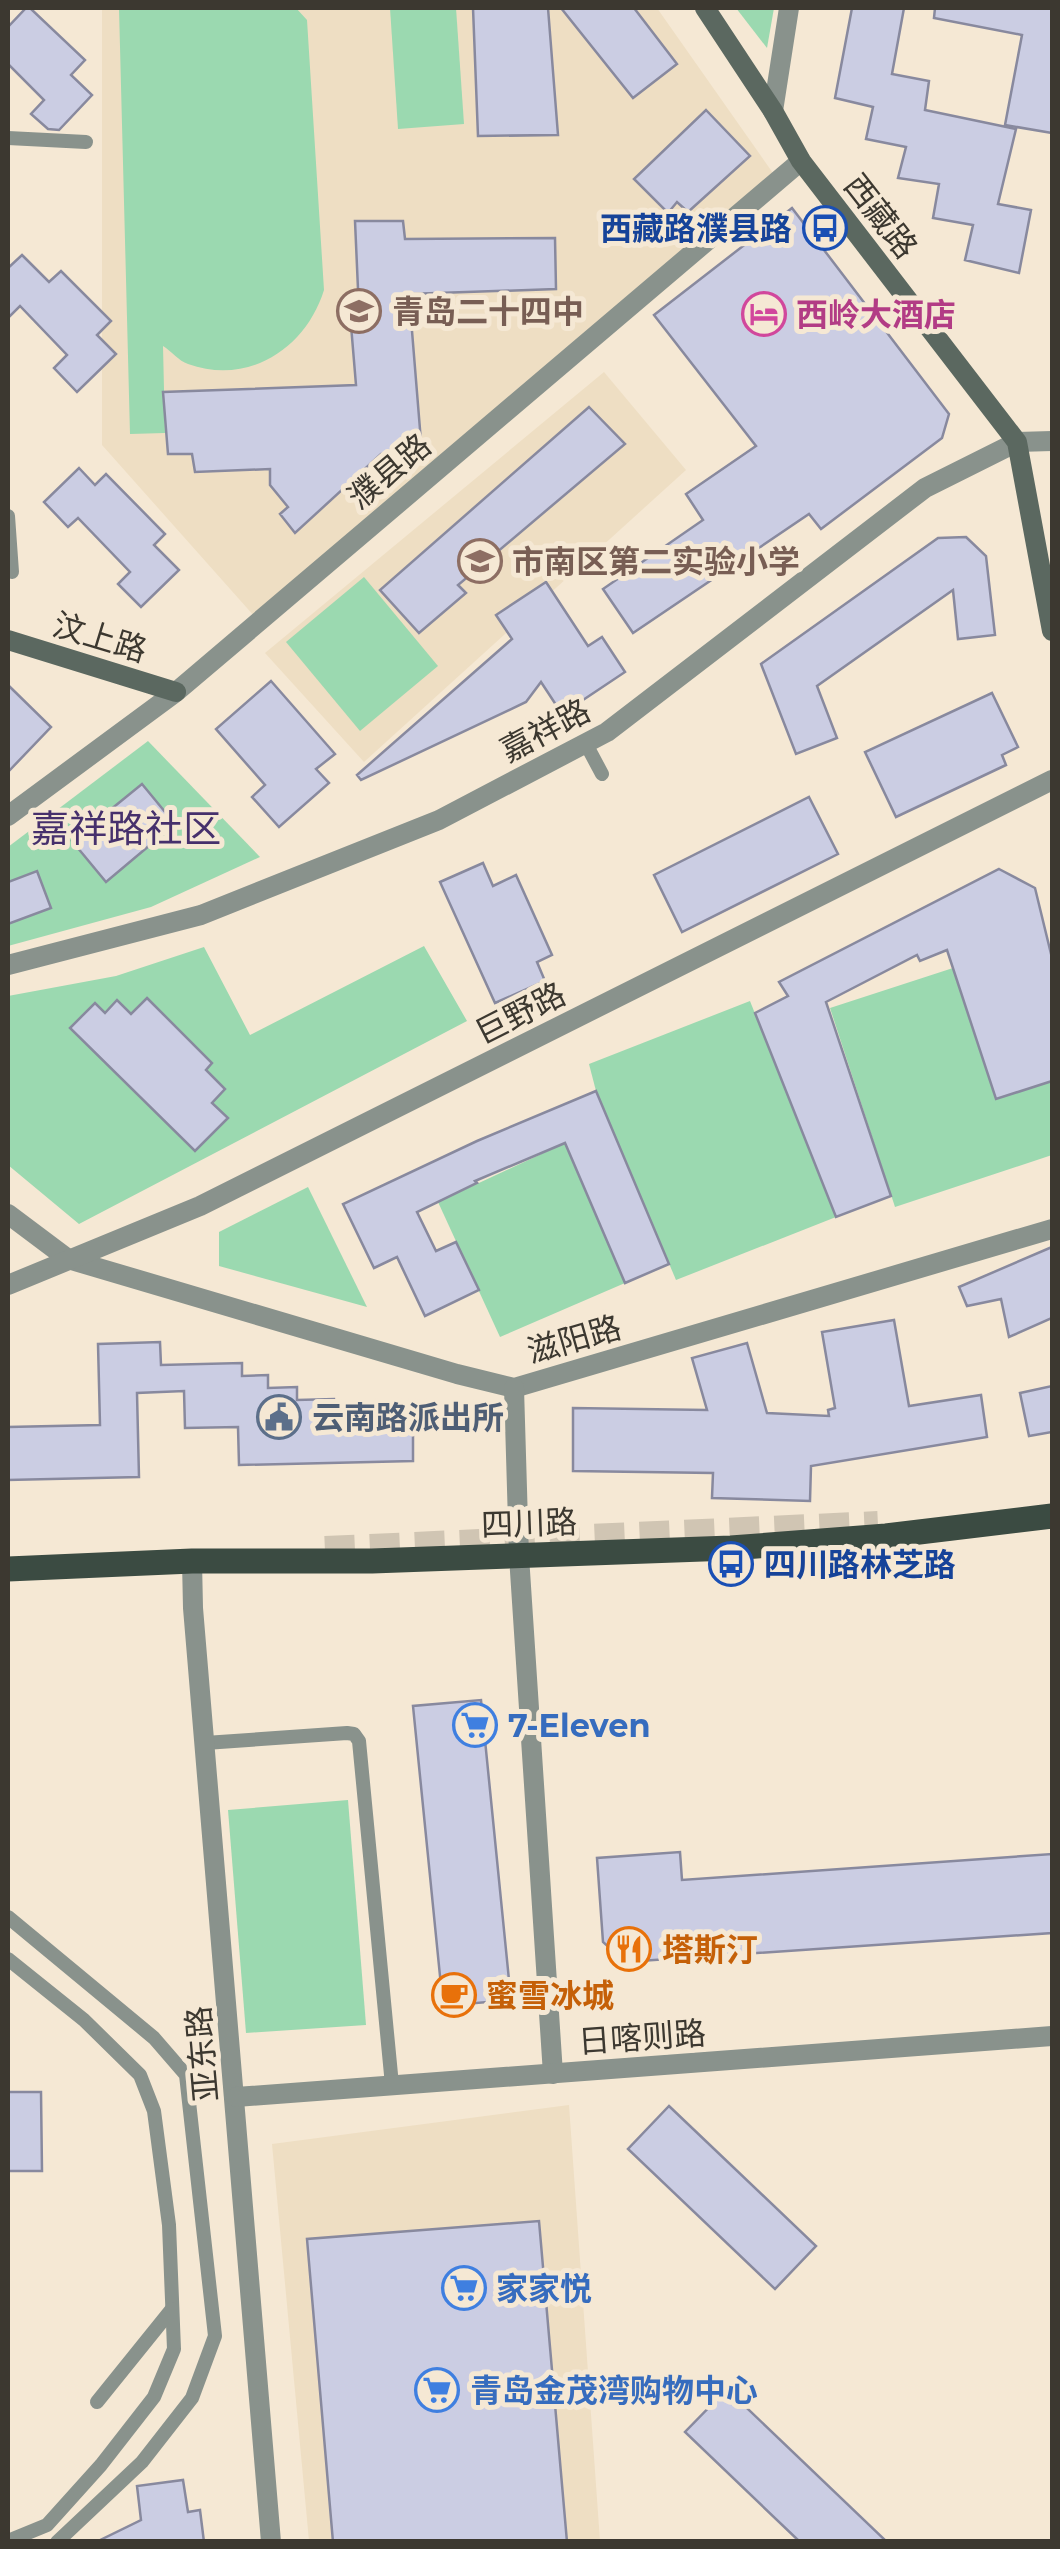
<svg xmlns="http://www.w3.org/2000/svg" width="1060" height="2549" viewBox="0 0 1060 2549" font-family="Montserrat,'Noto Sans SC',sans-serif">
<rect width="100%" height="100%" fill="#f5e8d4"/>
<g fill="#eedec3">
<polygon points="102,8 657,8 775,176 255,617 102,445"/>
<polygon points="604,372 686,470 364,762 265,653"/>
<polygon points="569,2105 600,2541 309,2541 272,2144"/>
</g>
<g fill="#9bd9b0">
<path d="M 119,8 L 296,8 L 307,20 L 324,290 C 306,348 249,386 188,364 C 179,361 171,351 163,346 L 165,433 L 130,434 Z"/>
<polygon points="390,8 456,8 464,124 398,129"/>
<polygon points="736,8 774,8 767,48"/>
<polygon points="364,577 438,666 360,731 286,642"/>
<polygon points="148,741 260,857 151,907 8,946 8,847"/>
<polygon points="424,946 467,1021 79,1224 8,1165 8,996 116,976 204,947 250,1035"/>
<polygon points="953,968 996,1098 1052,1081 1052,1155 895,1207 830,1008"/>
<polygon points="750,1001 836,1217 676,1280 596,1091 589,1064"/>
<polygon points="565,1143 625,1283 500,1337 438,1202"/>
<polygon points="308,1187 367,1307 219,1266 219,1232"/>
<polygon points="348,1800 366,2025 246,2033 228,1810"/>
</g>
<g fill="#cbcde3" stroke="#88899e" stroke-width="2.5">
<polygon points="26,8 30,8 85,60 71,75 92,95 59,130 48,129 31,114 44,100 8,64 8,27"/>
<polygon points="473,8 548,8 558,135 478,136"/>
<polygon points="561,8 634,8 677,64 633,98"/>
<polygon points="852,8 904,8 892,74 929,81 925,110 1016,129 998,204 1031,210 1019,273 965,260 973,225 933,218 939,184 898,178 906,147 866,139 873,107 835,98"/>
<polygon points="935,8 1052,8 1052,133 1005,125 1022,35 934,18"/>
<polygon points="706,110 750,156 688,212 677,202 668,213 634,179"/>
<polygon points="792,208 949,414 942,438 821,529 809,514 633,633 603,589 703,520 686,494 756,446 654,315"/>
<polygon points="355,221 403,221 405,239 555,238 556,289 409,294 422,454 381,454 295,533 280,514 288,507 270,485 270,469 195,472 192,454 168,454 163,392 356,385 350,313 359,312"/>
<polygon points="22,255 49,282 61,271 111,321 97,335 116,354 77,392 54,368 67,355 20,306 8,318 8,268"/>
<polygon points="589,407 625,444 458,585 466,593 419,633 380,590"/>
<polygon points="79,468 95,485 106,474 165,534 154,545 179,570 141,607 118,584 130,572 78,518 68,527 44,502"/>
<polygon points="966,537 986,556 995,635 958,639 953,590 817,686 837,738 796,754 761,664 938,538"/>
<polygon points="546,582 588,646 602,637 625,672 562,714 541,682 526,702 361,780 357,775 512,639 496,615"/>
<polygon points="271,681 335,754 316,769 329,783 279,827 252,797 265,785 216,729"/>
<polygon points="8,685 51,727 8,772"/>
<polygon points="992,693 1018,747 1002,755 1006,765 896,817 865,752"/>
<polygon points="142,784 175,824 106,882 72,841"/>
<polygon points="809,797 838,854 682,932 654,875"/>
<polygon points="483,863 493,886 516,875 552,955 537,962 545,981 495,1003 440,882"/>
<polygon points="999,869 1035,888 1052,958 1052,1081 996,1099 947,950 920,961 917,955 826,1002 891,1196 836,1217 755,1013 788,996 779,982"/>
<polygon points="37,871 51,908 8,924 8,882"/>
<polygon points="147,998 212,1063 206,1070 225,1089 212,1103 228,1118 195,1151 70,1028 95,1003 105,1013 117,1000 131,1014"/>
<polygon points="596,1091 669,1264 625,1283 565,1143 475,1181 477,1183 417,1212 436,1251 456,1242 479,1290 425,1316 397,1257 374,1268 343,1204 477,1141"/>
<polygon points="1052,1247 1052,1318 1009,1337 1001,1299 967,1306 959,1287"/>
<polygon points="894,1320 909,1406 981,1395 987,1437 811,1466 810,1501 712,1498 713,1473 573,1471 573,1408 707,1410 692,1358 747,1343 767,1413 829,1416 828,1410 835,1408 822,1332"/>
<polygon points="160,1342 161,1365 242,1363 242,1376 268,1375 268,1388 297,1387 297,1400 334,1399 335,1409 372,1408 373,1426 413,1425 413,1461 239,1465 238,1427 185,1428 184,1391 137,1393 139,1477 8,1480 8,1427 100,1425 98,1344"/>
<polygon points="1052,1386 1052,1432 1029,1436 1020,1393"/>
<polygon points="481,1700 511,2000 443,2006 413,1706"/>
<polygon points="680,1852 682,1880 1052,1854 1052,1933 625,1962 603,1942 597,1858"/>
<polygon points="8,2092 41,2092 42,2171 8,2171"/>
<polygon points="669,2106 816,2246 775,2289 628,2149"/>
<polygon points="539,2221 567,2542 333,2542 307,2239"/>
<polygon points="727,2389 887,2542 800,2542 685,2432"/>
<polygon points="183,2480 188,2512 200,2510 204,2542 96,2542 141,2520 137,2486"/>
</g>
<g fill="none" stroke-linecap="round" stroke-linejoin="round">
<polyline stroke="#d0c5b3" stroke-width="30" stroke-dasharray="30 15" stroke-linecap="butt" points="325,1551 878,1526"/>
<g stroke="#89928c" stroke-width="14">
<polyline points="8,138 86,142"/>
<polyline points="8,516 12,572"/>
<polyline points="586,744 602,774"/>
<polyline points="205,1743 347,1733 354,1734 359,1741 392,2085"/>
<polyline points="8,1917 154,2038 186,2075 215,2336 192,2398 142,2462 57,2542"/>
<polyline points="8,1959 84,2020 140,2075 154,2111 169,2225 174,2349 154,2397 101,2465 47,2525 8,2541"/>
<polyline points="97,2402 172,2309"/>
</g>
<g stroke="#89928c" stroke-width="20">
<polyline points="773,111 789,8"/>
<polyline points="8,816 176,692 801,161"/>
<polyline points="8,965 201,915 439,820 607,732 925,488 1017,442 1052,441"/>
<polyline points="8,1214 68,1259 457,1374 514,1388 1052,1229"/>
<polyline points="8,1285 200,1206 1052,780"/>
<polyline points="514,1388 519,1556 553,2074"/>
<polyline points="192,1561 193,1608 271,2542"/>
<polyline points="236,2097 1052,2036"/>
</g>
<g stroke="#5b6860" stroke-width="20">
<polyline points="705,8 773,111 801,161 1017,442 1052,631"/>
<polyline points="8,640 176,692"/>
</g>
<polyline stroke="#3b4b42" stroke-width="25" points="8,1569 192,1561 372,1561 731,1548 886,1536 1052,1516"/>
</g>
<defs>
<g id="bus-ring" transform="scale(2.25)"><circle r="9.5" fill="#f5e8d4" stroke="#1a4fb4" stroke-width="1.5"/><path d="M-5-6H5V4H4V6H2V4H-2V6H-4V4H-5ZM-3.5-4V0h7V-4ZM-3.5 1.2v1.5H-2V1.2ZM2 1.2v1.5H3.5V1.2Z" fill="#1a4fb4"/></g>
<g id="school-ring" transform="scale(2.25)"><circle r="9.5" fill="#f5e8d4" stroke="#8d6e63" stroke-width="1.5"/><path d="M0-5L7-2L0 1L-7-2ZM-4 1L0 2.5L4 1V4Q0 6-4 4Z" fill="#8d6e63"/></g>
<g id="hotel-ring" transform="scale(2.25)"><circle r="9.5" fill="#f5e8d4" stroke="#d1479c" stroke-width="1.5"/><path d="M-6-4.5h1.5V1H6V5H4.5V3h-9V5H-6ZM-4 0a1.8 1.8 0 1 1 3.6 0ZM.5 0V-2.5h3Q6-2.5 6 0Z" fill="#d1479c"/></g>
<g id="civic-ring" transform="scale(2.25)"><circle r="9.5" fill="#f5e8d4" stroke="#5c6f8a" stroke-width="1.5"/><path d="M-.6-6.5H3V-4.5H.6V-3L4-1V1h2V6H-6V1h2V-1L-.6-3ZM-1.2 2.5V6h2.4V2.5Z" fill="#5c6f8a"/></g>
<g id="supermarket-ring" transform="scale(2.25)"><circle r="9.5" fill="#f5e8d4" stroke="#3f7fe0" stroke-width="1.5"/><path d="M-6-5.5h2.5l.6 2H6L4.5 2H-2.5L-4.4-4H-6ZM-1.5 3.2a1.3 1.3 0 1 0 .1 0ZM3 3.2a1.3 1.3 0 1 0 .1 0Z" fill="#3f7fe0"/></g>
<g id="restaurant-ring" transform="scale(2.25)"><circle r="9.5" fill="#f5e8d4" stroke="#e8710a" stroke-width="1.5"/><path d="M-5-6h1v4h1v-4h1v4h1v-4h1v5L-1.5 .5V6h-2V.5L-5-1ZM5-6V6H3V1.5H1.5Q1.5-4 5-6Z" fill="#e8710a"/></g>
<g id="cafe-ring" transform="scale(2.25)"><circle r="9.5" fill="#f5e8d4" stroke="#e8710a" stroke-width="1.5"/><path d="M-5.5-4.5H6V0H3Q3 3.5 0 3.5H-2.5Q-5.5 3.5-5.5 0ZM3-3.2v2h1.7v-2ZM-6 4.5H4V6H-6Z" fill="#e8710a"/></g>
</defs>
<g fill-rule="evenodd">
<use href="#bus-ring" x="825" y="228"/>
<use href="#school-ring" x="359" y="311"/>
<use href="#hotel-ring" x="764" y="314"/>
<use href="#school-ring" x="480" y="561"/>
<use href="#civic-ring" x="279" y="1417"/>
<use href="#bus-ring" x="731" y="1564"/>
<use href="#supermarket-ring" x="475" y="1725"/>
<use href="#restaurant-ring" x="629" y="1949"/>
<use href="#cafe-ring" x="454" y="1995"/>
<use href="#supermarket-ring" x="464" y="2288"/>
<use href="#supermarket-ring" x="437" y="2390"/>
</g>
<g text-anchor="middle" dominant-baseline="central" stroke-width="10" stroke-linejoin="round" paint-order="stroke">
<g font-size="32" fill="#3c3830" stroke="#f5e8d4">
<text transform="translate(881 216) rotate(52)">西藏路</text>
<text transform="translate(389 471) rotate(-40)">濮县路</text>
<text transform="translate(100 637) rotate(17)">汶上路</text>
<text transform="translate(545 730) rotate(-28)">嘉祥路</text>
<text transform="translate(520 1013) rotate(-27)">巨野路</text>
<text transform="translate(574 1339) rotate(-16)">滋阳路</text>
<text transform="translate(529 1523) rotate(-2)">四川路</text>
<text transform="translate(642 2037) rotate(-4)">日喀则路</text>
<text transform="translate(202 2054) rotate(-95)">亚东路</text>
</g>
<g font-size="32" font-weight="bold" fill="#164399" stroke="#f5e8d4" text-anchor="end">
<text x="792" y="228">西藏路濮县路</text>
<text x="764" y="1564" text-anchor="start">四川路林芝路</text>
</g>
<g font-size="32" font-weight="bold" fill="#785e54" stroke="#f5e8d4" text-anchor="start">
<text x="392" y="311">青岛二十四中</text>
<text x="512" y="561">市南区第二实验小学</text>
</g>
<g font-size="32" font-weight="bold" fill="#b23c85" stroke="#f5e8d4" text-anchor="start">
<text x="796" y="314">西岭大酒店</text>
</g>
<g font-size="32" font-weight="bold" fill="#4e5e75" stroke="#f5e8d4" text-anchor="start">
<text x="312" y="1417">云南路派出所</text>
</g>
<g font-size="32" font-weight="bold" fill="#366cbe" stroke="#f5e8d4" text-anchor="start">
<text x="508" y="1725">7-Eleven</text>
<text x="496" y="2288">家家悦</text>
<text x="470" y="2390">青岛金茂湾购物中心</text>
</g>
<g font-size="32" font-weight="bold" fill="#c56008" stroke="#f5e8d4" text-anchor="start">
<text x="662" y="1949">塔斯汀</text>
<text x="486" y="1995">蜜雪冰城</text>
</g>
<g font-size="38" fill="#46306c" stroke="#f5e8d4">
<text x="126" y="828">嘉祥路社区</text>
</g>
</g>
<rect width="1060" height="2549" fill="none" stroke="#3c3830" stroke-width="20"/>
</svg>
